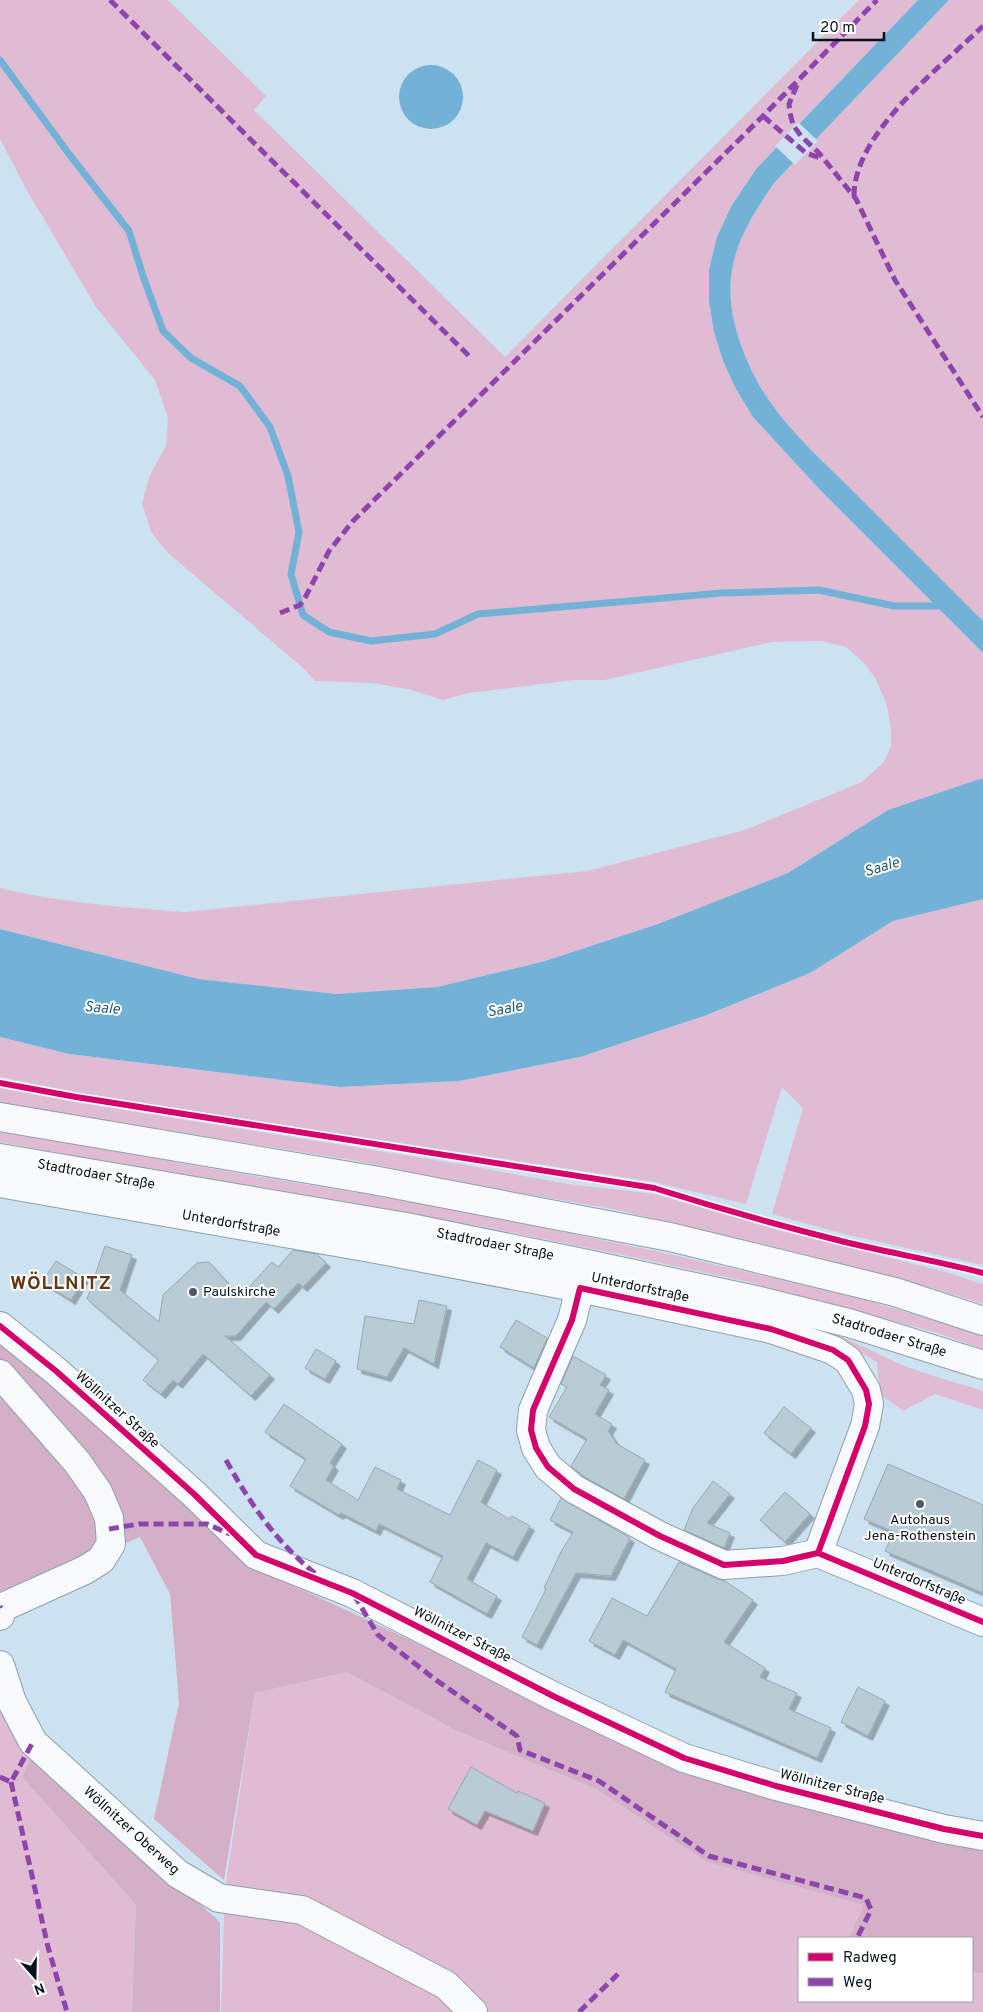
<svg xmlns="http://www.w3.org/2000/svg" width="983" height="2012" viewBox="0 0 983 2012" font-family="Overpass,sans-serif">
<defs>
<filter id="shadow"><feDropShadow dx="4.5" dy="4.5" stdDeviation="0" flood-color="#0004"/></filter>
</defs>
<rect width="100%" height="100%" fill="#cde2f0"/>
<g fill="#dfbcd3">
<path d="M 0,0 L 168,0 L 266,96 L 254,110 L 505,357 L 859,0 L 918,0 L 756,169 L 732,205 L 714,332 L 723,361 L 736,389 L 753,417 L 822,492 L 983,653 L 983,779 L 888,810 L 788,873 L 658,924 L 542,962 L 437,987 L 336,994 L 198,979 L 0,929 L 0,888 C 60,903 123,907 185,912 L 587,871 L 745,830 L 862,782 L 884,762 L 891,746 L 891,730 L 887,706 L 876,679 L 864,663 L 846,647 L 821,641 L 772,642 L 605,680 L 573,680 L 469,693 L 443,700 L 408,689 L 372,683 L 315,681 L 302,667 L 168,553 L 151,532 L 142,503 L 150,475 L 166,446 L 168,418 L 155,380 L 96,307 L 25,187 L 0,139 Z"/>
<path d="M 949,0 L 983,0 L 983,621 C 940,578 897,535 854,492 C 826,464 794,436 771,403 C 747,370 724,313 732,271 C 737,238 755,211 774,183 Z"/>
<polygon points="983,899 983,1265 844,1234 772,1214 803,1108 782,1087 746,1204 654,1182 244,1119 76,1092 0,1077 0,1037 69,1054 340,1087 460,1081 580,1057 704,1016 810,973 893,921"/>
<polygon points="0,1088 74,1102 460,1164 568,1184 655,1194 781,1231 946,1272 983,1284 983,1304 935,1289 800,1253 613,1209 478,1186 357,1161 0,1103"/>
<polygon points="0,1131 254,1176 426,1204 660,1252 855,1297 983,1335 983,1349 934,1332 744,1281 623,1255 494,1229 354,1203 213,1181 0,1142"/>
<path d="M 170,1201 L 816,1328 C 845,1337 864,1347 891,1360 C 920,1374 953,1381 983,1391 L 983,1410 L 935,1394 L 903,1411 L 880,1394 L 877,1362 L 843,1343 Z"/>
<polygon points="347,1672 457,1731 596,1789 707,1862 865,1905 849,1938 799,1938 799,2001 972,2001 972,1973 983,1973 983,2012 221,2012 225,1889 255,1693"/>
<polygon points="0,1695 32,1756 22,1777 136,1905 132,2012 0,2012"/>
</g>
<g fill="#d3b0c8">
<polygon points="0,1335 184,1501 245,1563 542,1701 983,1843 983,1973 972,1973 972,1938 849,1938 864,1905 707,1862 596,1789 457,1731 347,1672 255,1693 224,1880 154,1819 179,1703 170,1594 140,1537 0,1597"/>
<polygon points="32,1756 220,1922 220,2012 132,2012 136,1905 22,1777"/>
</g>
<g fill="#72b2d6">
<path d="M 918,0 L 949,0 L 774,183 C 755,211 737,238 732,271 C 724,313 747,370 771,403 C 794,436 826,464 854,492 C 897,535 940,578 983,621 L 983,653 L 822,492 L 753,417 L 736,389 L 723,361 L 714,332 L 709,301 L 709,270 L 717,237 L 732,205 L 756,169 Z"/>
<circle cx="431" cy="97" r="32"/>
<polygon points="980,779 983,779 983,899 893,921 810,973 704,1016 580,1057 459,1081 340,1087 69,1054 0,1037 0,929 198,979 336,994 437,987 542,962 658,924 788,873 888,810"/>
</g>
<polygon fill="#cde2f0" points="798,122 818,141 795,165 775,146"/>
<g fill="none" stroke-linecap="round" stroke-linejoin="round">
<polyline stroke="#72b2d6" stroke-width="7" points="0,60 69,154 129,231 143,276 163,331 191,358 240,386 270,427 288,476 299,532 291,574 303,615 329,632 371,641 435,634 478,614 722,593 819,590 894,606 943,606"/>
</g>
<g fill="#b9cbd4" stroke="#97a9b2" filter="url(#shadow)">
<polygon points="105,1246 132,1255 120,1290 159,1322 163,1295 197,1263 209,1262 240,1297 272,1262 278,1267 293,1250 317,1254 326,1263 303,1287 298,1283 274,1309 266,1302 236,1336 225,1336 270,1375 251,1396 203,1354 178,1384 173,1380 161,1394 143,1380 159,1360 87,1299"/>
<polygon points="56,1261 84,1278 71,1300 42,1282"/>
<polygon points="419,1300 447,1306 434,1364 404,1348 387,1377 357,1369 365,1316 414,1324"/>
<polygon points="516,1320 547,1338 534,1368 500,1347"/>
<polygon points="316,1349 336,1361 325,1379 305,1368"/>
<polygon points="573,1356 606,1375 600,1385 609,1390 595,1414 612,1424 608,1431 617,1444 645,1460 624,1499 583,1476 571,1466 587,1439 549,1417 567,1387 561,1384"/>
<polygon points="284,1404 342,1444 330,1463 334,1466 326,1480 358,1500 375,1467 401,1480 397,1489 450,1515 478,1460 497,1470 481,1502 509,1519 512,1516 530,1526 513,1557 486,1543 467,1579 497,1596 487,1614 430,1582 443,1556 379,1524 376,1531 341,1513 339,1515 290,1486 306,1459 265,1432"/>
<polygon points="784,1407 811,1428 791,1454 764,1433"/>
<polygon points="888,1464 983,1505 983,1593 885,1551 894,1532 864,1519"/>
<polygon points="713,1481 730,1494 707,1523 730,1533 724,1548 684,1530 693,1508"/>
<polygon points="785,1492 810,1514 785,1542 760,1520"/>
<polygon points="561,1498 630,1538 611,1576 576,1573 537,1645 522,1637 546,1589 544,1588 561,1552 573,1532 550,1520"/>
<polygon points="679,1562 718,1579 725,1581 753,1600 724,1642 765,1668 760,1677 797,1693 789,1709 831,1728 817,1758 665,1692 676,1669 623,1640 615,1655 589,1641 612,1598 647,1616"/>
<polygon points="858,1687 885,1701 868,1736 841,1722"/>
<polygon points="471,1767 517,1793 518,1791 545,1803 533,1831 485,1811 477,1825 448,1809"/>
</g>
<g fill="none" stroke-linecap="round" stroke-linejoin="round">
<g stroke="#8f9faa" stroke-width="30">
<g id="street">
<polyline points="0,1183 376,1249 580,1288"/>
<polyline points="0,1326 56,1371 194,1494 256,1555 352,1593 553,1696 684,1758 776,1786 944,1829 983,1836"/>
<polyline points="0,1374 77,1462 98,1492 109,1518 111,1544 101,1560 85,1570 1,1608 0,1616"/>
<polyline points="818,1553 865,1426 869,1404 866,1390 848,1360 833,1350 771,1329 580,1288 572,1320 533,1410 531,1430 536,1448 548,1467 574,1489 660,1536 724,1565 783,1561 818,1553 983,1622"/>
<polyline points="0,1665 12,1702 33,1742 178,1874 219,1898 302,1910 446,1985 473,2012"/>
</g>
</g>
<g stroke="#8f9faa" stroke-width="30">
<g id="primary">
<polyline points="0,1117 373,1180 670,1237 895,1292 983,1321"/>
<polyline points="0,1158 406,1227 573,1261 760,1301 849,1323 983,1365"/>
</g>
</g>
<use href="#street" stroke="#f8fbfd" stroke-width="28"/>
<use href="#primary" stroke="#f8fbfd" stroke-width="28"/>
<g stroke="#8e44ad" stroke-width="5" stroke-dasharray="10 5" stroke-linecap="butt">
<polyline points="110,0 471,358"/>
<polyline points="797,85 789,104 790,113 793,125 801,136 819,153 856,199 895,280 983,417"/>
<polyline points="763,116 806,153 823,159"/>
<path d="M 854,196 C 854,132 940,68 983,26"/>
<polyline points="280,613 300,605 306,596 329,551 353,521 763,116 877,0"/>
<path d="M 226,1460 C 251,1505 276,1542 317,1575"/>
<polyline points="109,1529 139,1524 207,1524 230,1534"/>
<polyline points="354,1595 378,1635 436,1680 517,1736 520,1750 599,1781 709,1856 866,1898 871,1910 857,1938"/>
<polyline points="0,1606 1,1608"/>
<polyline points="0,1777 11,1782 33,1742"/>
<polyline points="11,1782 48,1947 67,2012"/>
<polyline points="579,2012 618,1974"/>
</g>
<g stroke="#fff" stroke-width="9">
<g id="cycleway">
<path d="M 0,1083 L 76,1097 L 654,1188 C 717,1208 781,1226 845,1242 C 891,1253 938,1261 983,1273"/>
<polyline points="0,1326 56,1371 194,1494 256,1555 352,1593 553,1696 684,1758 776,1786 944,1829 983,1836"/>
<polyline points="818,1553 865,1426 869,1404 866,1390 848,1360 833,1350 771,1329 580,1288 572,1320 533,1410 531,1430 536,1448 548,1467 574,1489 660,1536 724,1565 783,1561 818,1553 983,1622"/>
</g>
</g>
<use href="#cycleway" stroke="#d6006c" stroke-width="6"/>
</g>
<g fill="#4b5c66" stroke="#fff" stroke-width="2">
<circle cx="193" cy="1292" r="5"/>
<circle cx="920" cy="1504" r="5"/>
</g>
<g text-anchor="middle" dominant-baseline="central" stroke-width="4" stroke-linejoin="round" paint-order="stroke">
<g font-size="14" fill="#05141c" stroke="#fff">
<text transform="translate(96 1175) rotate(10)">Stadtrodaer Straße</text>
<text transform="translate(231 1224) rotate(10)">Unterdorfstraße</text>
<text transform="translate(495 1245) rotate(11)">Stadtrodaer Straße</text>
<text transform="translate(640 1288) rotate(12)">Unterdorfstraße</text>
<text transform="translate(889 1336) rotate(17)">Stadtrodaer Straße</text>
<text transform="translate(117 1410) rotate(42)">Wöllnitzer Straße</text>
<text transform="translate(919 1582) rotate(23)">Unterdorfstraße</text>
<text transform="translate(462 1635) rotate(27)">Wöllnitzer Straße</text>
<text transform="translate(832 1787) rotate(14)">Wöllnitzer Straße</text>
<text transform="translate(131 1831) rotate(42)">Wöllnitzer Oberweg</text>
</g>
<g font-size="14" fill="#05141c" stroke="#fff" text-anchor="start">
<text x="203" y="1292">Paulskirche</text>
<text x="920" y="1520" text-anchor="middle">Autohaus<tspan x="920" dy="16">Jena-Rothenstein</tspan></text>
</g>
<g font-size="15" font-style="italic" fill="#1f5d7c" stroke="#fff">
<text transform="translate(882 868) rotate(-17)">Saale</text>
<text transform="translate(102 1009) rotate(5)">Saale</text>
<text transform="translate(505 1010) rotate(-11)">Saale</text>
</g>
<g font-size="19" font-weight="bold" letter-spacing="1" fill="#643714" stroke="#fff">
<text x="61" y="1284">WÖLLNITZ</text>
</g>
</g>
<rect x="798" y="1937" width="175" height="65" fill="#ffffff" stroke="#9ba1a4"/>
<rect x="808" y="1953" width="25" height="8" fill="#d6006c" stroke="#9ba1a4"/>
<text x="843" y="1962" font-size="15" fill="#05141c">Radweg</text>
<rect x="808" y="1978" width="25" height="8" fill="#8e44ad" stroke="#9ba1a4"/>
<text x="843" y="1987" font-size="15" fill="#05141c">Weg</text>
<g transform="translate(35 1977) rotate(160)" stroke="#ffffff" stroke-width="4" paint-order="stroke">
<path d="M0-4L9 19L0 12L-9 19Z" fill="#05141c"/>
<text y="-8" font-size="14" font-weight="bold" text-anchor="middle" fill="#05141c">N</text>
</g>
<path d="M813 32v8h71v-8" fill="none" stroke="#05141c" stroke-width="2.5"/>
<text x="820" y="32" font-size="15" fill="#05141c" stroke="#ffffff" stroke-width="4" paint-order="stroke">20 m</text>
</svg>
